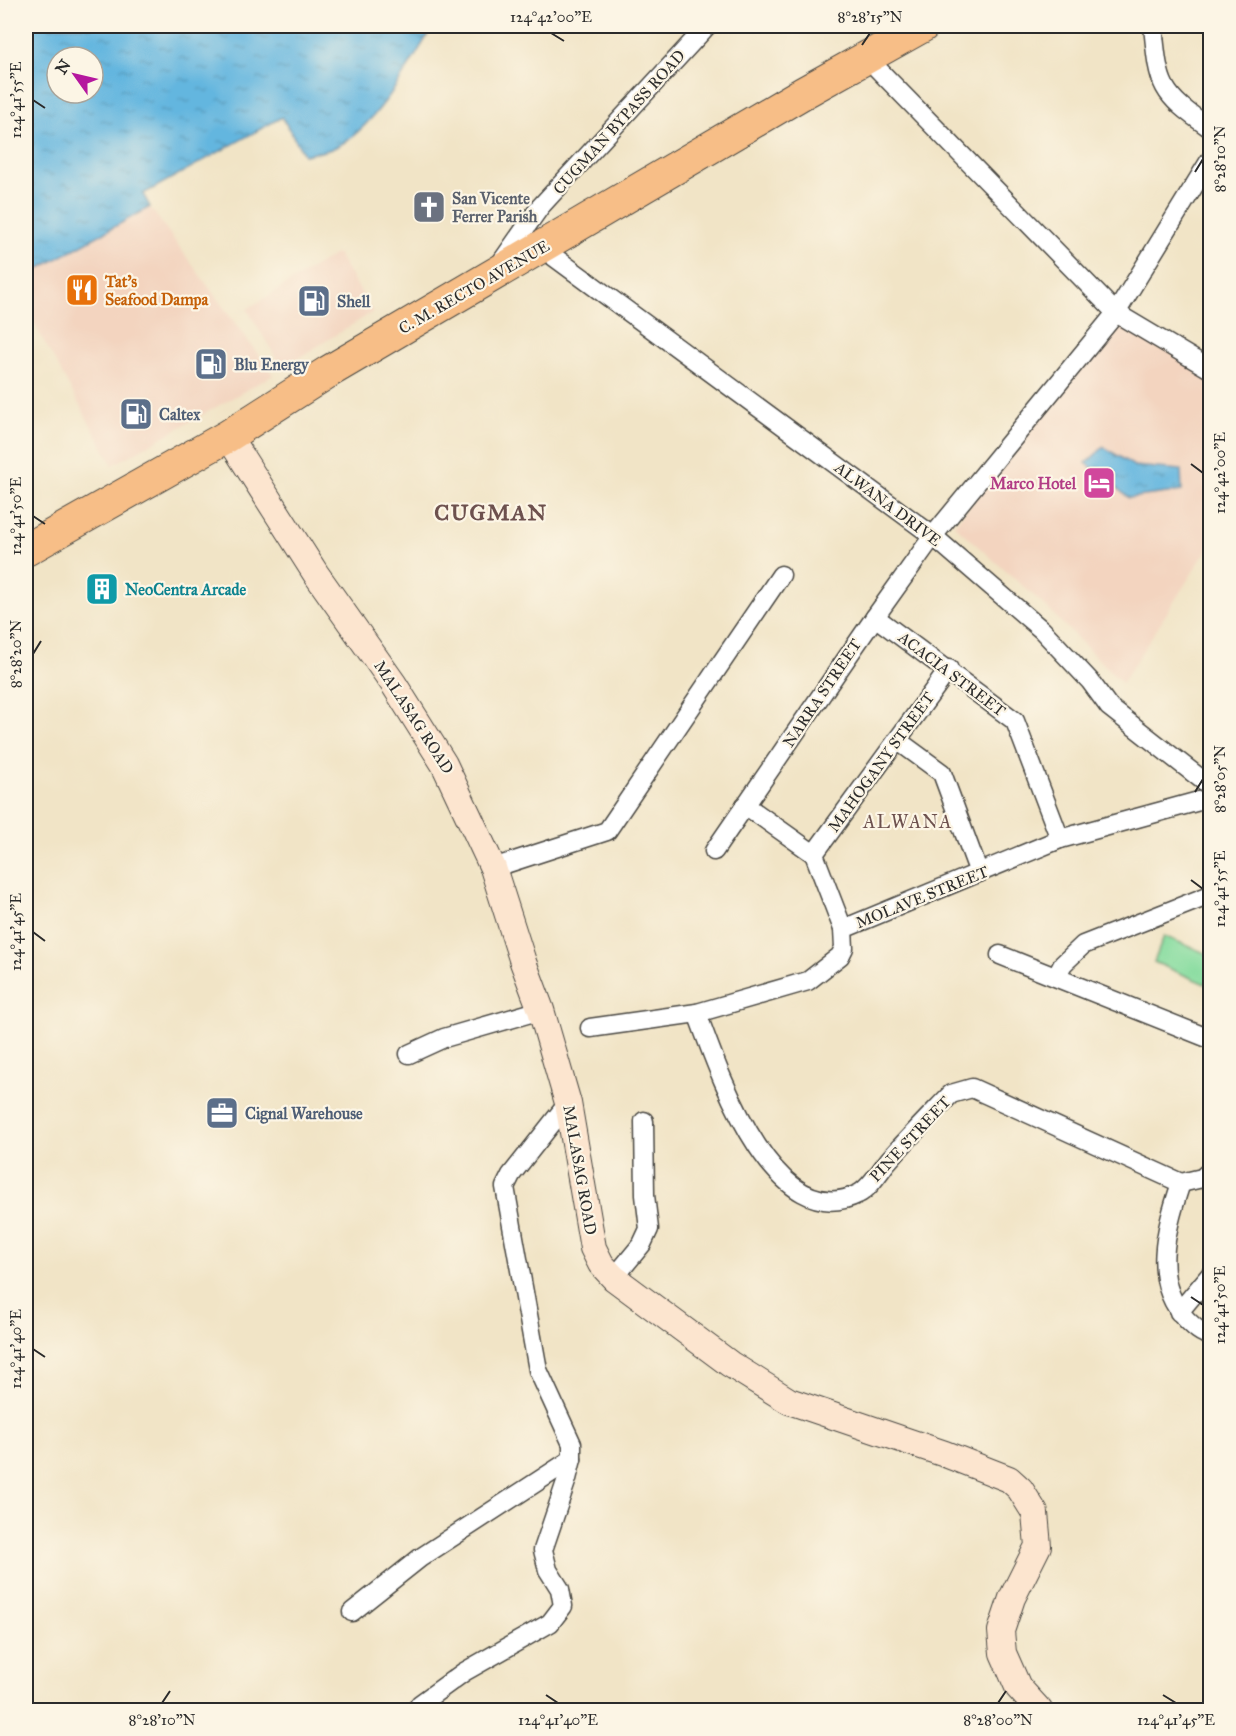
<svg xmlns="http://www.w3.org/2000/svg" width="1236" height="1736" viewBox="0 0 1236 1736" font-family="'IM FELL Great Primer',serif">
<defs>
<pattern id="water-ripples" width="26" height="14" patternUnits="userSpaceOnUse" patternTransform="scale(1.5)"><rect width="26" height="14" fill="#63b6df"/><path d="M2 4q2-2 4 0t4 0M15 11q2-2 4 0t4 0" fill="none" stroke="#5294b5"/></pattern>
</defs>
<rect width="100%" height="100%" fill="#fcf5e5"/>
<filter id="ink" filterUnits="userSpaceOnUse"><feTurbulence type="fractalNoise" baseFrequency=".0167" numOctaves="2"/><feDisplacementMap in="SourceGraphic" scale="12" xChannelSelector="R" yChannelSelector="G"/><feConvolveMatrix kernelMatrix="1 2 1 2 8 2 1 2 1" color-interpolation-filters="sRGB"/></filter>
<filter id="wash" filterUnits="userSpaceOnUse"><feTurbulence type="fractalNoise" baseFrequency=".008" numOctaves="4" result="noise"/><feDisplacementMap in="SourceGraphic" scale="24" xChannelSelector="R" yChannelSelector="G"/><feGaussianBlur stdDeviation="1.35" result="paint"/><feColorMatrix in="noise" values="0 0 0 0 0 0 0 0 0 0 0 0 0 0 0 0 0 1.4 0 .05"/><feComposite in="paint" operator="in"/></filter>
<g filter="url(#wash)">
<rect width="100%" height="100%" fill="#f1e4c6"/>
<g fill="#f3d4bf">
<polygon points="150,207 273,375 113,465 26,309 26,276"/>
<polygon points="337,253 373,312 282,368 247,309"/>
<polygon points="1118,321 1210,375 1210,545 1122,683 1042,603 954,525"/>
</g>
<polygon fill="#86dc9f" stroke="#588465" stroke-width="1.5" points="1164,936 1210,955 1210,972 1205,984 1154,962"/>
<g fill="url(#water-ripples)" stroke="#477085" stroke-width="1.5" fill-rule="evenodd">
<path d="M 26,26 L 433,26 C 412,62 372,134 331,149 C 323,152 313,153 304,155 L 282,117 L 143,194 L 150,207 L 26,276 ZM 57,57 L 93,57 L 93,93 L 57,93 Z"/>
<polygon points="1104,447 1134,466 1181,470 1182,491 1129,498 1086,463"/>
</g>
</g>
<g filter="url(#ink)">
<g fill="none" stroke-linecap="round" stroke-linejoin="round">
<g stroke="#494742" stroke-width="21">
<g id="street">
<path d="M 1153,26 C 1159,86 1159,93 1210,128"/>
<polyline points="867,58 1116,313 1210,369"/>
<polyline points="542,248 933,536 1042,630 1090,681 1109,707 1210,786"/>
<polyline points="500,264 540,207 707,26"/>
<polyline points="875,617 1015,721 1060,839"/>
<polyline points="897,740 942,773 979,873"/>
<polyline points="745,805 814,854 843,929"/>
<polyline points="714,851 875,617 933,536 1116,313 1210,160"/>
<polyline points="814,854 949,669"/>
<polyline points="493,868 607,831 781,575"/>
<polyline points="1000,955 1210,1039"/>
<polyline points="1056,977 1063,964 1083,945 1210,895"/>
<path d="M 697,1013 C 717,1067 773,1236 858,1194 C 869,1189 880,1171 888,1161 C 908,1138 930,1116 951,1094 L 972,1088 L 1181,1183 L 1202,1178 L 1210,1171"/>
<polyline points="590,1028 697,1013 808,981 840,956 844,948 843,929 1060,839 1210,798"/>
<polyline points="409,1054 444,1038 541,1010"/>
<path d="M 1181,1183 C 1166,1228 1150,1282 1187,1320 C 1194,1327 1201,1334 1210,1335"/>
<polyline points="614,1278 642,1244 649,1229 645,1195 644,1121"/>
<polyline points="1179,1312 1210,1275"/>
<polyline points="352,1612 420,1558 572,1459"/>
<polyline points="416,1710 420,1704 464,1672 550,1623 563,1606 560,1589 548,1570 543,1550 567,1479 572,1459 572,1444 538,1370 505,1187 511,1175 568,1103"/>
</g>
</g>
<g stroke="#494742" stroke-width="28">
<polyline id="secondary" points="228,436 316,574 393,683 444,764 493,868 523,962 541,1010 568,1103 593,1248 601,1264 614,1278 730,1364 789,1401 945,1454 1009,1479 1020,1489 1035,1513 1038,1546 1012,1598 1001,1631 1003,1653 1018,1687 1039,1710"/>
</g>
<g stroke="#494742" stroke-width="34">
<polyline id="highway" points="26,550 228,436 328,372 803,93 923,26"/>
</g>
<use href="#street" stroke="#fff" stroke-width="18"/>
<use href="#secondary" stroke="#fce5cf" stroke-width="26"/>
<use href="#highway" stroke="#f7be87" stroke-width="32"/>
</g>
</g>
<path fill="none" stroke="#2b2b2b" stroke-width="2" d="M 551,33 L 564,41M 862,45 L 870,33M 33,100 L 45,108M 1195,172 L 1203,159M 1191,464 L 1203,473M 33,516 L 45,524M 33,654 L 41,641M 1195,792 L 1203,779M 1191,880 L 1203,889M 33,932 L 45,941M 1191,1297 L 1203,1305M 33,1349 L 45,1357M 546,1695 L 558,1703M 1163,1695 L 1176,1703M 162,1703 L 170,1691M 998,1703 L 1006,1691"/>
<defs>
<g id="church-square" transform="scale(1.725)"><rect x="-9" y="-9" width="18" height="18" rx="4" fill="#6b7280" stroke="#fcf5e5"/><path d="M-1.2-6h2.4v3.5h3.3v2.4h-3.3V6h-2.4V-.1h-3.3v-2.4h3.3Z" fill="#fff"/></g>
<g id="restaurant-square" transform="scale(1.725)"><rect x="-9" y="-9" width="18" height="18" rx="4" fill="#e8710a" stroke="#fcf5e5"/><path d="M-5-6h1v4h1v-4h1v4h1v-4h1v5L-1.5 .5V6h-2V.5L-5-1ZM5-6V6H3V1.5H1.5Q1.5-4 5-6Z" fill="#fff"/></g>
<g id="fuel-square" transform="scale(1.725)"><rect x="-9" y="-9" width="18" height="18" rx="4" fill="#5c6f8a" stroke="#fcf5e5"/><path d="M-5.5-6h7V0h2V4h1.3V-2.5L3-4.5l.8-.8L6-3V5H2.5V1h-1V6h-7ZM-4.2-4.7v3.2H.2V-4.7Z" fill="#fff"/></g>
<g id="hotel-square" transform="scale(1.725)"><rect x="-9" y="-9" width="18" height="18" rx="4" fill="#d1479c" stroke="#fcf5e5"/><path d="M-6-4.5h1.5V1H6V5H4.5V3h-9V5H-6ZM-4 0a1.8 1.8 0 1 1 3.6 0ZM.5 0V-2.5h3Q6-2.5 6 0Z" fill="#fff"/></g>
<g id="building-square" transform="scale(1.725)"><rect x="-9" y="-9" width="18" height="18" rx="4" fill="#0f9aa8" stroke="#fcf5e5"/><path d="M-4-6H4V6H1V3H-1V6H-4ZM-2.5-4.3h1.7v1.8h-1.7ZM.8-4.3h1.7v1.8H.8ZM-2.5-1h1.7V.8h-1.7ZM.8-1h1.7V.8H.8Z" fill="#fff"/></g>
<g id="office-square" transform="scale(1.725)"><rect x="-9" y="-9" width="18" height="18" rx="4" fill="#5c6f8a" stroke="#fcf5e5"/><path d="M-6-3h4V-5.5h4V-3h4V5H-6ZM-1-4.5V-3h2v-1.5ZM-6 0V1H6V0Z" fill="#fff"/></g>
</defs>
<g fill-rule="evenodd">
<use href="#church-square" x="429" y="207"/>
<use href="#restaurant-square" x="82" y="290"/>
<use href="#fuel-square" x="314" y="301"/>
<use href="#fuel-square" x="211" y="364"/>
<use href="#fuel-square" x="136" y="414"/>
<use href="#hotel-square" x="1099" y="483"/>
<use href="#building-square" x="102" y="589"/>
<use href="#office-square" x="222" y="1113"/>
</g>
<g text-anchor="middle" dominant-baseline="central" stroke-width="4.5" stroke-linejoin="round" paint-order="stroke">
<g font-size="16" fill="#2b2b2b" stroke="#fcf5e5">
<text transform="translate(619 122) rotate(-48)">CUGMAN BYPASS ROAD</text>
<text transform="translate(474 287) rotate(-30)">C. M. RECTO AVENUE</text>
<text transform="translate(888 504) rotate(37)">ALWANA DRIVE</text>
<text transform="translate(952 674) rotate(37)">ACACIA STREET</text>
<text transform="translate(822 693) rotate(-56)">NARRA STREET</text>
<text transform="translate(414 717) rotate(57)">MALASAG ROAD</text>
<text transform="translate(881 762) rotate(-54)">MAHOGANY STREET</text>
<text transform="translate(922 897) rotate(-22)">MOLAVE STREET</text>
<text transform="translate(910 1139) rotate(-47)">PINE STREET</text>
<text transform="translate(580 1170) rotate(80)">MALASAG ROAD</text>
</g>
<g font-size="16" font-weight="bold" fill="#5b616d" stroke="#fcf5e5" text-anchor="start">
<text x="452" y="198">San Vicente<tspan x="452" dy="18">Ferrer Parish</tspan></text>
</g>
<g font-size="16" font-weight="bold" fill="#c56008" stroke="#fcf5e5" text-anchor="start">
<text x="105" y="281">Tat's<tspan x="105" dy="18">Seafood Dampa</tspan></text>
</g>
<g font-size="16" font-weight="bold" fill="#4e5e75" stroke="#fcf5e5" text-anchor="start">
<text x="337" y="301">Shell</text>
<text x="234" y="364">Blu Energy</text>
<text x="159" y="414">Caltex</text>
<text x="245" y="1113">Cignal Warehouse</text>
</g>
<g font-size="16" font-weight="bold" fill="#b23c85" stroke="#fcf5e5" text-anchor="end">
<text x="1076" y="483">Marco Hotel</text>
</g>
<g font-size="16" font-weight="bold" fill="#0d838f" stroke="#fcf5e5" text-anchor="start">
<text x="125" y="589">NeoCentra Arcade</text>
</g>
<g font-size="18" letter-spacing="1.5" fill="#6d514e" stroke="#fcf5e5">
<text x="908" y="822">ALWANA</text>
</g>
<g font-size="22" font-weight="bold" letter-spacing="1.5" fill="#6d514e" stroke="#fcf5e5">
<text x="491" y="512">CUGMAN</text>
</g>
</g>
<rect width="1236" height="1736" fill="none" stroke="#fcf5e5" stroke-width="66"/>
<g transform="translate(75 75) rotate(304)"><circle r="28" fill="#fcf5e5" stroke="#a8a49b" stroke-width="1.5"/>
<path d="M0-4.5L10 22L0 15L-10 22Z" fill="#b5179e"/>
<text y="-9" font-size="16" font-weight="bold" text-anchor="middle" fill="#2b2b2b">N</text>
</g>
<rect x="33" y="33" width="1170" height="1670" fill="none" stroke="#2b2b2b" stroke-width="2"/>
<g font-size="15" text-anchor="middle" fill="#2b2b2b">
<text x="551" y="22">124°42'00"E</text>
<text x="870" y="22">8°28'15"N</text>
<text transform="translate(16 100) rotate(-90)" y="5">124°41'55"E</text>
<text transform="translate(1220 159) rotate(-90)" y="5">8°28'10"N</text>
<text transform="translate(1220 473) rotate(-90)" y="5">124°42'00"E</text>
<text transform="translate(16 516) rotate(-90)" y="5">124°41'50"E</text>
<text transform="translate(16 654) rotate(-90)" y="5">8°28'20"N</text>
<text transform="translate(1220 779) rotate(-90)" y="5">8°28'05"N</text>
<text transform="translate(1220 889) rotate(-90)" y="5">124°41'55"E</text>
<text transform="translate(16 932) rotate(-90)" y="5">124°41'45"E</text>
<text transform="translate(1220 1305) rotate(-90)" y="5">124°41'50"E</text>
<text transform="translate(16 1349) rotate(-90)" y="5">124°41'40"E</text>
<text x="162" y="1725">8°28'10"N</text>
<text x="558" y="1725">124°41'40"E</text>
<text x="998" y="1725">8°28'00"N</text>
<text x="1176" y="1725">124°41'45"E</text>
</g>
</svg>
